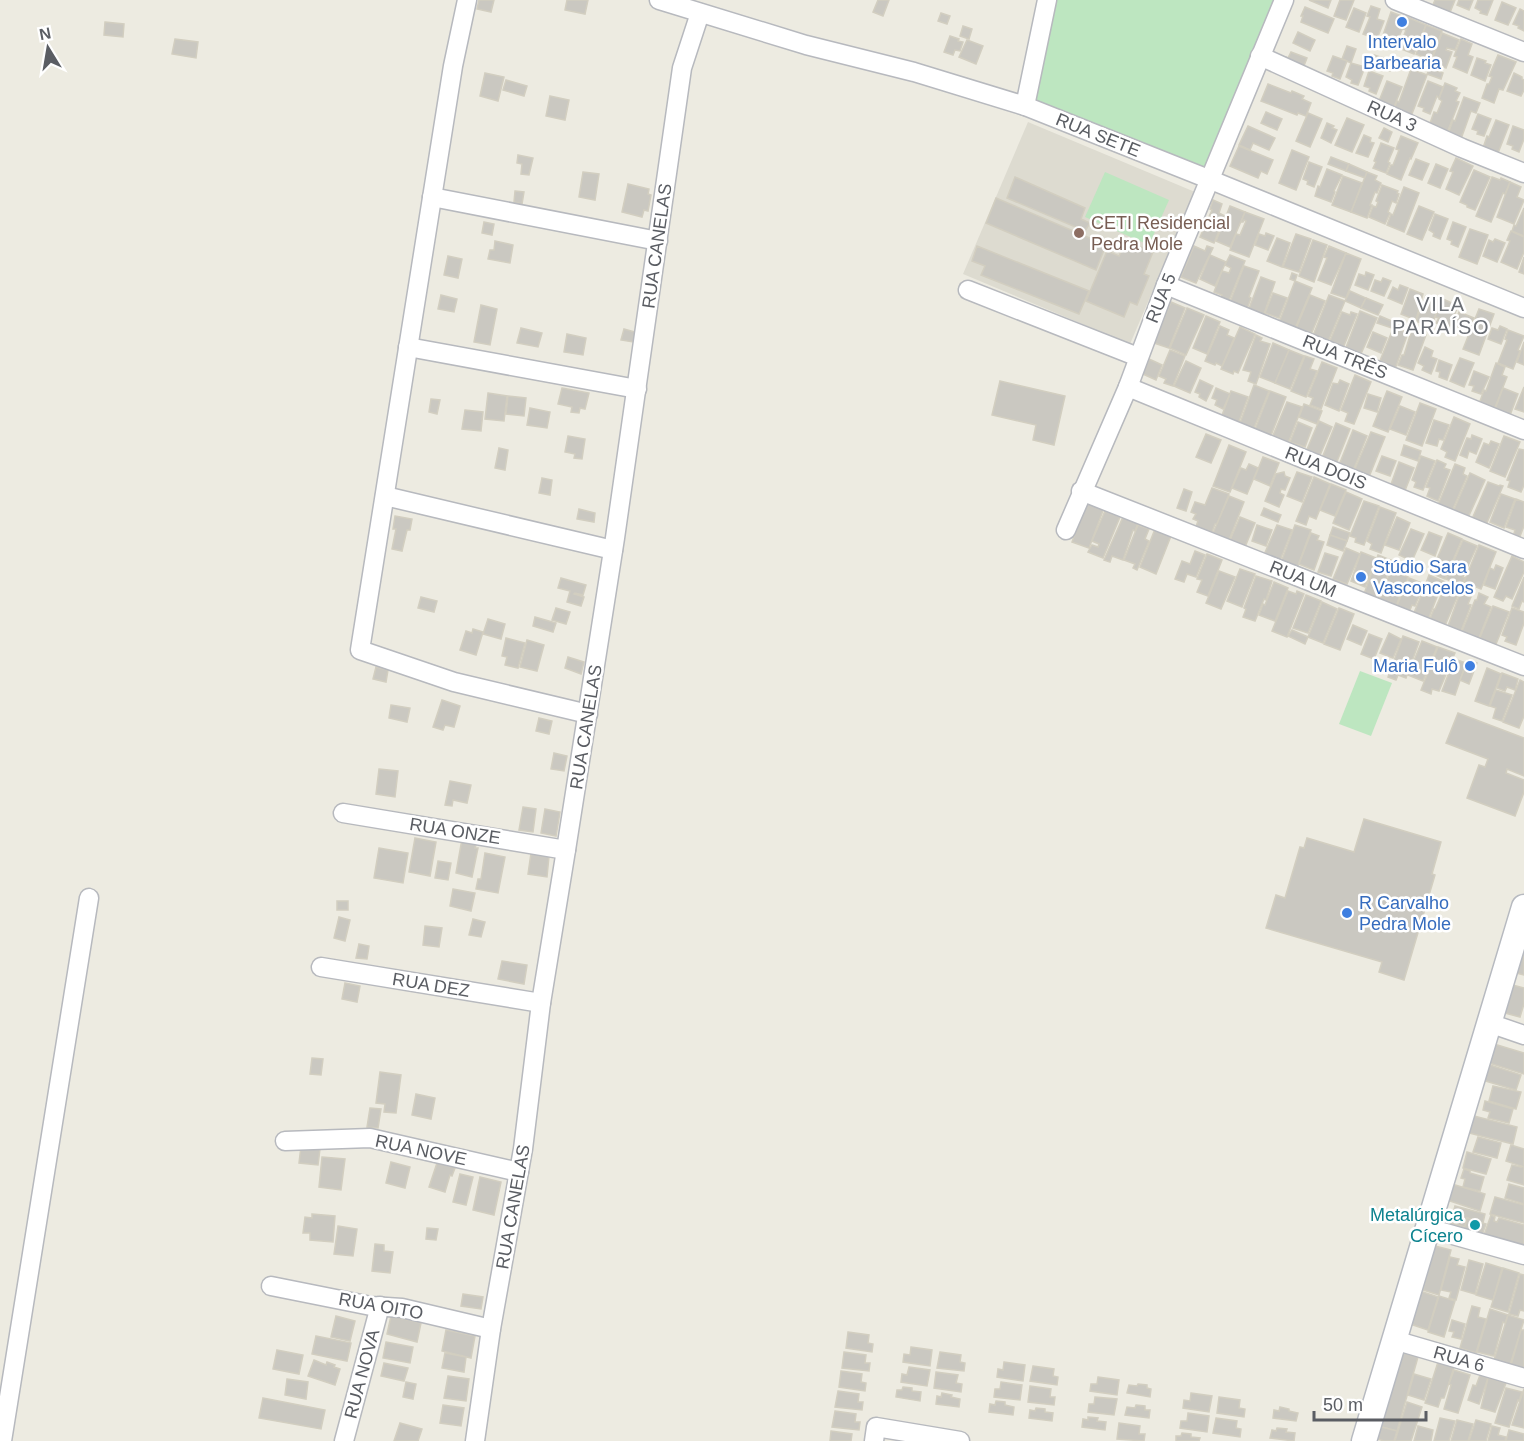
<svg xmlns="http://www.w3.org/2000/svg" width="1524" height="1441" viewBox="0 0 1524 1441" font-family="Helvetica,sans-serif">
<rect width="100%" height="100%" fill="#edebe1"/>
<polygon fill="#dddbd0" points="1028,122 1195,192 1130,344 963,274"/>
<g fill="#bde6c0">
<polygon points="1054,0 1279,0 1207,173 1035,102"/>
<polygon points="1105,172 1169,200 1149,245 1085,217"/>
<polygon points="1360,671 1392,683 1371,736 1339,724"/>
</g>
<g fill="#cac8c1" stroke="#d2cec0" stroke-width="1.5">
<polygon points="479,0 494,0 491,12 477,9"/>
<polygon points="567,0 588,0 585,14 565,10"/>
<polygon points="878,0 889,0 883,16 873,12"/>
<polygon points="1309,0 1331,0 1328,8"/>
<polygon points="1340,0 1354,0 1346,20 1334,16"/>
<polygon points="1435,0 1455,0 1449,15 1432,7"/>
<polygon points="1459,0 1473,0 1469,10 1457,5"/>
<polygon points="1478,0 1493,0 1487,15 1480,13 1481,11 1475,8"/>
<polygon points="1502,2 1516,8 1508,25 1495,20"/>
<polygon points="1371,6 1380,9 1377,19 1384,21 1377,39 1363,34 1370,17 1367,16"/>
<polygon points="1305,7 1334,19 1328,33 1301,22 1303,16 1301,16"/>
<polygon points="1354,8 1366,13 1359,32 1346,27"/>
<polygon points="1520,9 1524,11 1524,31 1518,28 1519,26 1513,24"/>
<polygon points="1391,12 1407,18 1395,46 1381,41"/>
<polygon points="941,13 950,16 947,24 938,21"/>
<polygon points="1407,17 1426,25 1414,54 1399,48 1406,30 1403,29"/>
<polygon points="105,22 124,24 123,37 104,35"/>
<polygon points="1426,25 1442,31 1431,60 1416,54 1423,37 1422,36"/>
<polygon points="963,26 972,29 969,39 960,36"/>
<polygon points="1298,32 1315,40 1310,51 1293,43"/>
<polygon points="1442,33 1459,40 1455,50 1447,48 1446,50 1452,52 1446,68 1431,62"/>
<polygon points="950,36 959,39 958,41 963,42 960,51 955,50 953,55 944,52"/>
<polygon points="175,39 198,42 196,58 172,54"/>
<polygon points="1461,39 1472,44 1468,55 1473,57 1467,73 1453,67 1457,57 1454,56"/>
<polygon points="967,40 983,46 976,64 959,57"/>
<polygon points="1347,46 1356,49 1351,63 1342,59"/>
<polygon points="1291,52 1307,58 1302,71 1283,64 1286,57 1288,58"/>
<polygon points="1374,55 1393,61 1390,71 1371,64"/>
<polygon points="1498,55 1516,62 1503,90 1499,89 1494,103 1482,98 1487,84 1489,84 1492,77 1489,76"/>
<polygon points="1333,56 1347,61 1340,79 1332,76 1333,73 1327,71"/>
<polygon points="1477,58 1486,61 1485,63 1491,65 1485,81 1471,75"/>
<polygon points="1351,63 1365,67 1358,85 1351,83 1352,80 1346,77"/>
<polygon points="1430,68 1443,73 1441,79 1427,74"/>
<polygon points="1411,69 1427,75 1410,119 1393,112 1397,101 1399,102"/>
<polygon points="1369,71 1383,76 1376,94 1369,91 1370,88 1364,86"/>
<polygon points="485,73 504,77 498,101 480,96"/>
<polygon points="1514,73 1522,77 1522,79 1524,80 1524,90 1521,96 1507,91"/>
<polygon points="506,80 527,86 524,96 503,90"/>
<polygon points="1387,81 1402,87 1392,112 1377,106"/>
<polygon points="1428,81 1443,87 1439,98 1437,96 1430,114 1423,111 1424,108 1418,106"/>
<polygon points="1445,83 1457,88 1455,91 1460,93 1456,101 1459,102 1447,133 1429,126 1434,112 1437,113 1442,101 1439,99"/>
<polygon points="1268,84 1291,93 1292,91 1304,96 1302,99 1311,103 1306,116 1298,113 1297,115 1261,101"/>
<polygon points="550,96 569,100 565,120 546,116"/>
<polygon points="1464,97 1480,103 1476,113 1471,111 1461,139 1448,134 1453,120 1455,121"/>
<polygon points="1266,112 1282,119 1277,130 1261,123"/>
<polygon points="1308,113 1322,119 1310,147 1296,141"/>
<polygon points="1478,114 1491,119 1484,136 1477,134 1478,131 1472,129"/>
<polygon points="1347,118 1364,125 1352,152 1335,145"/>
<polygon points="1496,120 1509,125 1498,153 1483,148 1487,136 1489,137"/>
<polygon points="1327,123 1334,126 1332,128 1337,130 1331,143 1321,138"/>
<polygon points="1248,126 1275,138 1269,150 1253,143 1250,150 1239,145"/>
<polygon points="1513,126 1524,130 1524,139 1519,152 1512,149 1513,146 1507,144"/>
<polygon points="1384,128 1392,132 1388,142 1379,138"/>
<polygon points="1364,135 1371,138 1370,142 1374,143 1368,157 1356,153"/>
<polygon points="1401,136 1418,143 1411,159 1410,158 1401,180 1387,174 1391,165 1393,165 1399,150 1396,149"/>
<polygon points="1381,143 1394,148 1388,162 1390,163 1386,173 1373,168 1376,162 1374,161"/>
<polygon points="1239,146 1273,160 1267,174 1261,171 1258,178 1230,166"/>
<polygon points="1292,150 1309,157 1296,190 1279,183"/>
<polygon points="518,155 533,158 529,175 521,174 522,164 517,163"/>
<polygon points="1331,157 1349,164 1346,171 1328,164"/>
<polygon points="1456,158 1473,166 1459,195 1446,189 1453,172 1450,171"/>
<polygon points="1416,159 1429,164 1422,180 1409,175"/>
<polygon points="1309,162 1322,167 1314,187 1307,184 1308,181 1303,179"/>
<polygon points="1349,164 1367,172 1365,178 1346,171"/>
<polygon points="1436,164 1448,169 1440,188 1428,183"/>
<polygon points="1327,169 1342,175 1334,191 1335,192 1331,202 1315,196 1318,186 1320,187"/>
<polygon points="1474,170 1490,177 1475,210 1467,207 1467,205 1460,202"/>
<polygon points="583,172 599,174 595,200 579,197"/>
<polygon points="1367,172 1377,176 1375,180 1381,183 1377,193 1375,192 1370,205 1372,205 1367,218 1351,212"/>
<polygon points="1343,176 1362,183 1351,212 1332,205"/>
<polygon points="1015,177 1085,208 1081,219 1090,223 1085,231 1007,198"/>
<polygon points="1492,177 1500,180 1501,178 1510,182 1505,194 1503,193 1491,222 1476,216"/>
<polygon points="1510,182 1521,187 1517,197 1524,200 1514,224 1497,217"/>
<polygon points="628,184 649,189 648,194 651,195 648,211 644,210 642,217 622,212"/>
<polygon points="1382,185 1398,191 1397,193 1399,194 1396,203 1392,201 1388,212 1390,213 1385,224 1369,217 1373,206 1376,207 1378,202 1376,201"/>
<polygon points="1404,187 1419,193 1404,232 1387,225 1391,214 1393,215"/>
<polygon points="515,191 524,192 522,204 514,202"/>
<polygon points="996,198 1106,245 1096,270 986,223"/>
<polygon points="1213,200 1222,204 1219,213 1225,216 1214,243 1200,237 1212,210 1210,209"/>
<polygon points="1230,206 1245,212 1230,247 1216,241"/>
<polygon points="1419,206 1434,212 1422,240 1407,234"/>
<polygon points="1524,208 1524,236 1512,231 1514,225 1516,226"/>
<polygon points="1245,212 1264,219 1249,257 1230,250 1236,234 1240,235 1246,221 1244,220 1243,222 1241,222"/>
<polygon points="1435,214 1448,219 1440,239 1433,236 1434,233 1429,230"/>
<polygon points="484,222 494,224 492,235 482,233"/>
<polygon points="1453,222 1466,227 1458,247 1451,244 1452,241 1447,239"/>
<polygon points="1470,229 1488,235 1477,264 1459,257"/>
<polygon points="1511,231 1524,237 1524,252 1517,269 1501,262 1510,241 1507,240"/>
<polygon points="1266,233 1274,236 1268,250 1255,245 1259,234 1265,236"/>
<polygon points="1296,234 1311,239 1299,272 1283,267"/>
<polygon points="1277,238 1290,243 1282,267 1267,261"/>
<polygon points="1495,239 1505,243 1497,262 1483,256 1489,240 1493,242"/>
<polygon points="1313,240 1327,245 1314,282 1299,276"/>
<polygon points="495,241 513,245 510,263 488,259 490,250 494,250"/>
<polygon points="1126,241 1153,252 1144,274 1149,276 1137,305 1130,302 1124,317 1086,301 1107,251 1119,256"/>
<polygon points="977,246 1089,291 1079,314 981,275 985,266 972,261"/>
<polygon points="1194,246 1205,251 1207,246 1213,248 1196,283 1181,277"/>
<polygon points="1329,246 1346,253 1331,285 1318,280 1327,258 1324,257"/>
<polygon points="1346,253 1361,259 1346,298 1331,293"/>
<polygon points="1210,255 1226,262 1215,286 1200,279"/>
<polygon points="1230,255 1245,261 1228,303 1220,300 1222,295 1214,292 1222,271 1229,273 1231,268 1225,265"/>
<polygon points="448,256 462,259 458,278 444,275"/>
<polygon points="1524,257 1524,274 1519,272"/>
<polygon points="1244,266 1259,271 1249,297 1251,298 1247,309 1230,302"/>
<polygon points="1366,272 1374,275 1368,290 1355,285 1359,274 1365,276"/>
<polygon points="1292,273 1297,275 1295,281 1290,279"/>
<polygon points="1261,277 1275,282 1263,317 1248,311"/>
<polygon points="1383,278 1391,281 1384,296 1371,291 1375,280 1381,282"/>
<polygon points="1295,281 1312,288 1294,331 1278,325"/>
<polygon points="1400,285 1408,288 1402,304 1388,298 1393,287 1398,290"/>
<polygon points="1410,289 1423,294 1416,320 1401,314"/>
<polygon points="1350,291 1366,298 1361,308 1345,301"/>
<polygon points="1273,293 1287,298 1279,318 1265,313"/>
<polygon points="441,295 457,299 454,312 438,309"/>
<polygon points="1310,295 1325,301 1310,337 1295,331"/>
<polygon points="1329,295 1345,301 1327,344 1312,338"/>
<polygon points="1426,296 1441,301 1431,327 1416,321"/>
<polygon points="1366,298 1383,305 1378,315 1361,308"/>
<polygon points="1443,299 1458,306 1449,328 1436,323 1439,318 1435,317"/>
<polygon points="1171,302 1185,308 1169,348 1154,343"/>
<polygon points="481,305 497,309 490,345 474,342"/>
<polygon points="1187,308 1204,315 1186,355 1170,348"/>
<polygon points="1479,309 1494,314 1479,355 1463,349"/>
<polygon points="1360,311 1377,318 1360,356 1345,350"/>
<polygon points="1342,312 1350,315 1351,312 1357,314 1343,348 1329,343"/>
<polygon points="1459,312 1474,318 1469,331 1454,325"/>
<polygon points="1206,316 1220,322 1207,354 1193,348"/>
<polygon points="1380,316 1394,322 1392,328 1377,323"/>
<polygon points="1395,324 1403,327 1401,330 1408,333 1395,369 1379,363"/>
<polygon points="1220,326 1229,330 1227,335 1234,338 1222,366 1216,363 1215,365 1205,361"/>
<polygon points="1500,326 1507,329 1501,344 1488,339 1492,328 1498,330"/>
<polygon points="1240,327 1255,334 1238,373 1234,371 1233,374 1221,369"/>
<polygon points="521,328 542,333 538,347 517,343"/>
<polygon points="624,329 635,332 633,342 621,340"/>
<polygon points="1412,329 1426,335 1413,370 1398,365 1402,355 1404,355"/>
<polygon points="1508,330 1524,336 1518,350 1520,351 1513,369 1498,363 1507,340 1505,339"/>
<polygon points="1373,332 1387,338 1381,353 1367,347"/>
<polygon points="567,334 586,338 583,355 564,352"/>
<polygon points="1256,335 1262,338 1260,341 1270,344 1256,384 1248,381 1251,372 1243,370"/>
<polygon points="1524,342 1524,365 1517,362"/>
<polygon points="1273,343 1289,350 1275,383 1260,377"/>
<polygon points="1425,347 1433,351 1431,357 1437,359 1431,374 1422,370 1424,366 1418,363"/>
<polygon points="1170,350 1185,356 1173,386 1164,383 1166,379 1159,376"/>
<polygon points="1289,350 1304,356 1290,389 1275,383"/>
<polygon points="1305,356 1314,359 1310,369 1317,371 1306,397 1291,391"/>
<polygon points="1460,358 1474,363 1464,387 1450,381"/>
<polygon points="1149,359 1162,365 1156,380 1143,374"/>
<polygon points="1439,360 1452,365 1447,380 1439,377 1440,372 1436,371"/>
<polygon points="1186,361 1201,368 1190,393 1174,386"/>
<polygon points="1322,362 1337,368 1321,409 1310,405 1313,398 1308,396"/>
<polygon points="1496,363 1505,367 1502,375 1507,377 1494,410 1479,404 1484,390 1486,391"/>
<polygon points="1474,371 1489,377 1481,394 1472,391 1474,386 1469,385"/>
<polygon points="1355,375 1371,382 1354,424 1345,421 1348,413 1341,410"/>
<polygon points="1200,380 1213,386 1206,401 1199,397 1200,394 1195,392"/>
<polygon points="1340,380 1349,384 1339,411 1325,405 1333,383 1338,384"/>
<polygon points="1000,381 1065,396 1054,445 1033,440 1036,425 992,415"/>
<polygon points="1254,385 1269,391 1254,428 1240,423"/>
<polygon points="1524,387 1524,412 1515,409"/>
<polygon points="562,388 589,393 585,409 580,408 579,413 571,412 572,407 558,404"/>
<polygon points="1216,388 1230,394 1223,409 1215,405 1217,400 1212,398"/>
<polygon points="1503,388 1518,394 1509,418 1494,412"/>
<polygon points="1231,391 1248,397 1238,424 1221,418"/>
<polygon points="1270,391 1286,397 1270,438 1254,432"/>
<polygon points="1387,391 1402,397 1388,432 1373,426"/>
<polygon points="488,393 507,396 504,421 485,419"/>
<polygon points="1368,394 1381,398 1377,412 1364,408"/>
<polygon points="508,396 526,398 524,416 506,414"/>
<polygon points="431,399 440,400 437,414 429,412"/>
<polygon points="1287,402 1302,407 1287,446 1271,440"/>
<polygon points="1420,403 1436,409 1422,446 1406,440"/>
<polygon points="1304,404 1322,411 1317,424 1299,417"/>
<polygon points="1400,406 1415,412 1406,435 1390,429"/>
<polygon points="530,408 550,412 547,428 527,425"/>
<polygon points="465,410 483,412 481,431 462,429"/>
<polygon points="1454,417 1470,424 1455,461 1445,457 1447,452 1441,449"/>
<polygon points="1434,420 1449,425 1443,440 1439,439 1437,446 1426,443"/>
<polygon points="1319,421 1332,427 1318,460 1305,454"/>
<polygon points="1298,422 1312,428 1305,447 1290,442"/>
<polygon points="1336,423 1350,429 1336,464 1322,458"/>
<polygon points="1353,430 1367,436 1353,471 1339,465"/>
<polygon points="1371,432 1385,437 1369,477 1354,471"/>
<polygon points="1206,434 1221,440 1211,463 1196,457"/>
<polygon points="1472,435 1482,439 1476,454 1469,451 1467,458 1460,455 1467,438 1471,439"/>
<polygon points="568,436 585,439 582,459 574,458 575,454 565,452"/>
<polygon points="1504,436 1520,442 1505,477 1490,471"/>
<polygon points="1491,441 1499,444 1489,468 1476,462 1484,443 1489,445"/>
<polygon points="1229,445 1246,452 1230,492 1213,486"/>
<polygon points="1404,445 1421,451 1418,461 1401,455"/>
<polygon points="499,448 508,450 505,470 495,468"/>
<polygon points="1519,449 1524,450 1524,485 1521,492 1508,487 1510,481 1507,480"/>
<polygon points="1382,456 1396,461 1390,476 1376,471"/>
<polygon points="1421,456 1435,461 1423,490 1414,487 1416,482 1412,480"/>
<polygon points="1263,457 1279,463 1270,486 1254,479"/>
<polygon points="1437,460 1446,464 1444,468 1450,470 1438,501 1427,496 1430,488 1426,487"/>
<polygon points="1399,462 1414,468 1404,493 1390,487"/>
<polygon points="1249,464 1258,468 1247,494 1232,488 1241,468 1246,470"/>
<polygon points="1455,464 1465,468 1463,474 1467,476 1452,511 1438,505"/>
<polygon points="1284,472 1285,476 1290,478 1285,490 1281,489 1280,493 1284,495 1279,507 1265,501 1276,474"/>
<polygon points="1297,472 1312,477 1302,502 1287,496"/>
<polygon points="1470,473 1485,480 1467,520 1452,514"/>
<polygon points="1314,477 1330,484 1316,519 1309,516 1306,525 1296,521"/>
<polygon points="542,478 552,480 550,495 539,493"/>
<polygon points="1488,482 1499,486 1500,485 1503,486 1486,525 1472,519"/>
<polygon points="1331,484 1346,490 1335,516 1320,510"/>
<polygon points="1212,488 1229,494 1217,524 1215,524 1211,535 1195,529 1198,521 1193,519 1196,514 1191,512 1195,502 1205,505"/>
<polygon points="1184,489 1192,492 1186,511 1177,508"/>
<polygon points="1346,492 1362,499 1349,530 1333,523"/>
<polygon points="1501,494 1515,499 1504,528 1490,522"/>
<polygon points="1229,496 1244,502 1229,540 1213,533"/>
<polygon points="1516,499 1524,502 1524,526 1519,539 1513,537 1515,530 1506,527"/>
<polygon points="1088,501 1104,508 1089,548 1072,542"/>
<polygon points="1364,501 1379,506 1364,545 1355,542 1356,538 1350,536"/>
<polygon points="1380,507 1396,513 1381,553 1370,549 1372,544 1367,541"/>
<polygon points="1264,508 1281,515 1278,522 1261,515"/>
<polygon points="579,509 595,513 594,522 577,519"/>
<polygon points="1105,511 1120,517 1103,558 1088,552 1092,545 1098,547 1099,544 1092,541"/>
<polygon points="395,516 412,519 410,530 407,530 402,551 392,549 396,529 393,529"/>
<polygon points="1123,517 1138,523 1135,531 1133,530 1123,560 1112,556 1110,562 1104,560"/>
<polygon points="1240,517 1255,523 1245,547 1230,540"/>
<polygon points="1397,517 1410,523 1399,550 1385,545"/>
<polygon points="1138,525 1149,529 1145,539 1149,541 1137,570 1133,568 1135,564 1124,560"/>
<polygon points="1257,525 1272,530 1266,546 1252,541"/>
<polygon points="1277,525 1292,530 1279,563 1263,557"/>
<polygon points="1295,525 1311,530 1296,571 1280,565"/>
<polygon points="1333,527 1350,533 1347,541 1330,535"/>
<polygon points="1155,529 1171,536 1156,574 1140,567"/>
<polygon points="1411,529 1424,534 1412,561 1399,555"/>
<polygon points="1429,532 1442,537 1435,556 1421,550"/>
<polygon points="1311,533 1319,536 1317,540 1324,542 1314,570 1299,564"/>
<polygon points="1448,533 1462,539 1445,579 1431,573"/>
<polygon points="1330,535 1347,541 1343,551 1327,545"/>
<polygon points="1463,540 1477,546 1463,577 1465,578 1461,586 1446,579"/>
<polygon points="1479,545 1496,552 1481,589 1464,582"/>
<polygon points="1346,548 1360,554 1347,584 1333,579"/>
<polygon points="1195,551 1205,555 1196,577 1187,574 1184,582 1175,579 1182,561 1190,564"/>
<polygon points="1361,552 1376,558 1365,587 1351,581"/>
<polygon points="1325,553 1338,557 1331,576 1318,572"/>
<polygon points="1207,554 1222,560 1208,596 1197,592 1202,580 1197,579"/>
<polygon points="1378,555 1393,561 1378,599 1364,594"/>
<polygon points="1512,556 1524,562 1524,572 1512,599 1506,596 1503,601 1494,597"/>
<polygon points="1395,561 1403,563 1400,570 1393,567"/>
<polygon points="1496,565 1503,568 1495,589 1484,585 1490,568 1494,570"/>
<polygon points="1240,569 1255,574 1242,607 1227,601"/>
<polygon points="1391,570 1408,577 1405,586 1403,586 1395,610 1378,604"/>
<polygon points="1219,571 1235,577 1221,609 1206,603"/>
<polygon points="1429,575 1445,582 1442,589 1426,583"/>
<polygon points="1256,576 1272,581 1266,600 1264,599 1255,621 1243,617 1246,609 1244,608"/>
<polygon points="1524,577 1524,602 1522,601 1519,609 1512,606"/>
<polygon points="561,578 586,585 583,595 575,593 574,594 584,597 581,606 567,602 570,591 558,588"/>
<polygon points="1409,578 1424,584 1415,606 1412,605 1408,615 1395,610 1402,594 1404,595"/>
<polygon points="1274,582 1288,588 1275,621 1259,615 1263,604 1265,605"/>
<polygon points="1444,589 1458,595 1444,628 1429,621 1434,609 1435,609"/>
<polygon points="1288,591 1296,594 1297,591 1304,594 1287,637 1272,631"/>
<polygon points="1423,591 1437,597 1428,620 1413,615"/>
<polygon points="1460,593 1471,597 1468,604 1471,605 1461,631 1448,626"/>
<polygon points="1479,593 1488,597 1484,604 1491,607 1477,643 1460,636 1475,600 1477,600"/>
<polygon points="1306,595 1321,601 1308,633 1293,628"/>
<polygon points="421,597 437,601 434,612 418,608"/>
<polygon points="1322,602 1337,609 1323,643 1308,637"/>
<polygon points="1493,606 1509,612 1494,649 1478,642"/>
<polygon points="556,608 570,612 566,624 552,620"/>
<polygon points="1339,608 1354,614 1340,650 1324,644"/>
<polygon points="1512,608 1524,612 1524,623 1516,645 1505,641 1507,637 1502,635"/>
<polygon points="535,617 556,623 553,632 533,626"/>
<polygon points="488,619 505,624 501,639 483,634"/>
<polygon points="1353,625 1367,631 1361,645 1347,639"/>
<polygon points="473,629 483,632 476,655 460,650 466,631 472,633"/>
<polygon points="1292,630 1308,637 1305,644 1288,636"/>
<polygon points="1389,633 1401,639 1393,658 1380,653"/>
<polygon points="1369,634 1382,639 1374,659 1361,654"/>
<polygon points="1403,636 1419,642 1406,678 1398,675 1396,680 1388,677"/>
<polygon points="506,638 525,643 518,668 505,665 507,657 502,656"/>
<polygon points="527,640 544,645 537,671 520,667"/>
<polygon points="1422,641 1437,647 1423,681 1408,675"/>
<polygon points="1438,647 1455,653 1439,691 1432,689 1431,694 1421,690"/>
<polygon points="568,657 584,662 581,674 565,668"/>
<polygon points="1454,659 1466,663 1455,695 1442,691"/>
<polygon points="1468,660 1477,663 1469,684 1460,680"/>
<polygon points="376,667 388,670 386,682 373,679"/>
<polygon points="1487,668 1501,674 1489,706 1475,701"/>
<polygon points="1502,673 1518,679 1515,690 1507,687 1505,691 1497,688"/>
<polygon points="1520,680 1524,682 1524,716 1519,728 1503,722"/>
<polygon points="1496,690 1512,695 1502,721 1493,718 1496,708 1490,706"/>
<polygon points="442,700 460,706 454,727 445,725 443,730 433,727"/>
<polygon points="391,705 410,708 407,722 389,718"/>
<polygon points="1458,713 1524,738 1524,776 1507,769 1506,773 1524,780 1524,792 1515,816 1467,798 1479,765 1485,767 1488,759 1446,743"/>
<polygon points="539,718 552,721 549,734 536,731"/>
<polygon points="554,753 567,756 564,771 551,769"/>
<polygon points="379,769 398,771 395,797 376,794"/>
<polygon points="450,781 471,785 467,803 453,800 452,806 445,805"/>
<polygon points="523,807 536,809 533,832 519,830"/>
<polygon points="545,809 560,812 556,836 541,833"/>
<polygon points="1364,819 1441,842 1432,874 1435,875 1404,980 1379,972 1382,962 1266,928 1276,895 1285,898 1300,847 1304,848 1307,838 1354,852"/>
<polygon points="415,838 436,842 430,876 409,872"/>
<polygon points="462,839 477,842 475,848 478,848 472,877 456,873"/>
<polygon points="379,848 408,853 403,883 374,878"/>
<polygon points="485,853 505,857 498,893 476,889 478,879 481,879"/>
<polygon points="531,853 549,856 547,877 528,874"/>
<polygon points="438,861 451,863 448,880 435,878"/>
<polygon points="453,889 475,893 471,911 450,906"/>
<rect x="337" y="901" width="11" height="9"/>
<polygon points="339,917 350,920 345,941 334,938"/>
<polygon points="473,919 485,922 481,937 469,935"/>
<polygon points="425,926 442,928 439,947 423,945"/>
<polygon points="1524,935 1524,975 1512,972"/>
<polygon points="359,944 369,946 367,959 356,958"/>
<polygon points="502,961 527,965 524,984 498,979"/>
<polygon points="345,983 360,986 357,1002 342,999"/>
<polygon points="1509,984 1524,988 1524,1004 1520,1017 1501,1012"/>
<polygon points="1494,1044 1524,1053 1524,1074 1489,1063"/>
<polygon points="312,1058 323,1059 321,1075 310,1074"/>
<polygon points="1487,1064 1521,1075 1516,1090 1482,1080"/>
<polygon points="380,1072 401,1075 396,1113 384,1112 385,1104 376,1103"/>
<polygon points="1493,1086 1521,1092 1516,1109 1489,1101"/>
<polygon points="416,1094 435,1098 431,1119 412,1115"/>
<polygon points="1485,1101 1513,1109 1509,1123 1488,1118 1490,1112 1483,1110"/>
<polygon points="370,1108 381,1109 378,1128 367,1127"/>
<polygon points="1474,1116 1517,1127 1513,1144 1469,1133"/>
<polygon points="1478,1137 1501,1143 1497,1158 1473,1152"/>
<polygon points="1511,1145 1524,1149 1524,1167 1506,1161"/>
<polygon points="301,1146 320,1149 318,1165 299,1163"/>
<polygon points="1467,1152 1491,1159 1486,1174 1463,1168"/>
<polygon points="322,1157 345,1159 341,1190 319,1187"/>
<polygon points="391,1162 410,1167 405,1188 386,1183"/>
<polygon points="437,1163 455,1168 452,1176 450,1175 445,1192 429,1187"/>
<polygon points="1512,1165 1521,1167 1521,1166 1524,1167 1524,1185 1507,1180"/>
<polygon points="1464,1169 1470,1171 1470,1173 1484,1177 1480,1191 1463,1187 1465,1179 1461,1178"/>
<polygon points="460,1174 473,1177 466,1205 453,1202"/>
<polygon points="480,1177 501,1182 494,1215 473,1210"/>
<polygon points="1452,1184 1485,1194 1480,1211 1447,1200"/>
<polygon points="1509,1184 1524,1188 1524,1204 1505,1198"/>
<polygon points="1495,1197 1524,1205 1524,1223 1490,1214"/>
<polygon points="1455,1206 1485,1214 1483,1223 1467,1218 1465,1227 1450,1223"/>
<polygon points="312,1214 335,1216 333,1242 310,1240 310,1233 303,1233 305,1217 312,1218"/>
<polygon points="1491,1215 1495,1217 1494,1221 1497,1222 1499,1218 1524,1225 1524,1245 1484,1235"/>
<polygon points="1467,1218 1486,1224 1482,1235 1464,1230"/>
<polygon points="338,1226 357,1229 353,1256 334,1254"/>
<polygon points="427,1228 438,1229 436,1240 426,1239"/>
<polygon points="375,1244 384,1245 384,1251 393,1252 390,1273 372,1271"/>
<polygon points="1435,1246 1451,1250 1439,1295 1423,1290"/>
<polygon points="1450,1257 1459,1259 1457,1265 1465,1267 1456,1300 1449,1298 1451,1292 1441,1290"/>
<polygon points="1469,1260 1483,1264 1475,1294 1461,1290"/>
<polygon points="1486,1263 1502,1268 1493,1300 1476,1295"/>
<polygon points="1503,1268 1519,1273 1508,1312 1491,1307"/>
<polygon points="1520,1274 1524,1275 1524,1311 1520,1310 1518,1316 1509,1314"/>
<polygon points="1420,1291 1438,1297 1428,1330 1410,1324"/>
<polygon points="463,1294 483,1297 481,1309 461,1306"/>
<polygon points="1439,1296 1455,1301 1444,1337 1428,1332"/>
<polygon points="1472,1306 1480,1308 1478,1317 1486,1319 1476,1353 1460,1348"/>
<polygon points="1490,1309 1508,1315 1505,1323 1503,1322 1494,1356 1477,1352"/>
<polygon points="1508,1315 1524,1320 1510,1365 1494,1360"/>
<polygon points="336,1316 355,1321 350,1341 331,1337"/>
<polygon points="391,1316 421,1323 417,1342 387,1334"/>
<polygon points="1452,1320 1465,1324 1461,1339 1452,1337 1454,1332 1449,1331"/>
<polygon points="446,1330 475,1336 471,1358 442,1351"/>
<polygon points="1521,1330 1524,1330 1524,1369 1511,1365"/>
<polygon points="848,1332 869,1335 868,1343 873,1344 872,1352 846,1348"/>
<polygon points="316,1336 351,1343 347,1361 312,1354"/>
<polygon points="386,1342 413,1347 410,1363 383,1358"/>
<polygon points="911,1347 932,1350 930,1366 903,1362 904,1354 910,1355"/>
<polygon points="277,1350 303,1355 299,1374 273,1369"/>
<polygon points="844,1352 866,1355 865,1363 870,1363 869,1371 842,1368"/>
<polygon points="940,1352 961,1355 960,1362 965,1363 964,1371 937,1368"/>
<polygon points="1400,1352 1418,1357 1397,1431 1378,1426"/>
<polygon points="445,1353 466,1357 464,1372 442,1368"/>
<polygon points="314,1360 326,1365 327,1362 335,1365 334,1367 340,1369 335,1385 308,1376"/>
<polygon points="1004,1362 1025,1365 1023,1381 997,1377 998,1369 1003,1370"/>
<polygon points="1438,1362 1454,1367 1444,1398 1441,1398 1438,1407 1425,1403"/>
<polygon points="384,1363 408,1368 404,1381 381,1376"/>
<polygon points="1033,1366 1054,1369 1053,1376 1058,1377 1057,1385 1030,1381"/>
<polygon points="909,1367 930,1370 927,1386 901,1382 902,1374 907,1375"/>
<polygon points="1454,1370 1470,1375 1458,1413 1444,1409 1451,1385 1449,1384"/>
<polygon points="841,1371 862,1374 861,1382 866,1383 865,1391 839,1387"/>
<polygon points="936,1372 958,1375 956,1383 962,1384 961,1392 934,1388"/>
<polygon points="1414,1374 1431,1379 1424,1400 1408,1395"/>
<polygon points="1480,1375 1488,1378 1479,1404 1468,1400 1473,1385 1476,1386"/>
<polygon points="448,1376 469,1379 466,1401 444,1398"/>
<polygon points="1098,1377 1119,1380 1117,1395 1090,1391 1091,1384 1097,1384"/>
<polygon points="1488,1378 1506,1383 1495,1412 1481,1408"/>
<polygon points="287,1379 308,1382 306,1399 285,1395"/>
<polygon points="406,1382 416,1384 413,1399 403,1397"/>
<polygon points="1001,1382 1022,1385 1020,1400 994,1397 995,1389 1000,1389"/>
<polygon points="1138,1384 1147,1385 1147,1388 1151,1389 1150,1397 1127,1393 1129,1385 1137,1386"/>
<polygon points="1030,1386 1051,1389 1050,1397 1055,1397 1054,1405 1028,1402"/>
<polygon points="903,1387 912,1388 912,1391 921,1392 920,1401 896,1397 897,1390 902,1390"/>
<polygon points="1506,1388 1522,1392 1519,1401 1518,1400 1509,1427 1495,1423"/>
<polygon points="1524,1389 1524,1428 1512,1425"/>
<polygon points="838,1391 859,1394 858,1402 863,1402 862,1410 835,1407"/>
<polygon points="942,1393 952,1395 951,1397 960,1399 959,1407 936,1404 937,1396 941,1397"/>
<polygon points="1191,1393 1212,1396 1209,1412 1183,1408 1184,1400 1190,1401"/>
<polygon points="1095,1397 1117,1399 1114,1415 1088,1412 1089,1404 1094,1404"/>
<polygon points="1219,1397 1240,1400 1239,1408 1245,1409 1244,1417 1217,1413"/>
<polygon points="263,1398 325,1410 321,1429 259,1418"/>
<polygon points="996,1401 1005,1402 1005,1405 1014,1407 1013,1415 989,1412 990,1404 995,1405"/>
<polygon points="1407,1402 1422,1407 1411,1441 1395,1441"/>
<polygon points="443,1405 464,1408 461,1426 440,1423"/>
<polygon points="1136,1405 1145,1406 1145,1410 1150,1410 1149,1418 1125,1415 1127,1407 1135,1408"/>
<polygon points="1280,1407 1289,1409 1289,1411 1298,1413 1296,1421 1273,1418 1274,1410 1279,1411"/>
<polygon points="1036,1408 1045,1409 1045,1412 1053,1413 1052,1421 1029,1418 1030,1410 1035,1411"/>
<polygon points="835,1411 856,1414 855,1422 860,1422 859,1430 832,1427"/>
<polygon points="1188,1413 1209,1416 1207,1432 1180,1428 1181,1421 1187,1421"/>
<polygon points="1088,1417 1098,1418 1097,1421 1106,1422 1105,1430 1082,1427 1083,1419 1088,1420"/>
<polygon points="1216,1418 1237,1421 1236,1428 1241,1429 1240,1437 1213,1433"/>
<polygon points="1440,1418 1455,1421 1449,1441 1434,1441"/>
<polygon points="1457,1420 1473,1424 1468,1441 1451,1441"/>
<polygon points="1476,1420 1491,1424 1486,1441 1469,1441"/>
<polygon points="400,1423 422,1429 418,1441 394,1441"/>
<polygon points="1119,1423 1140,1426 1139,1434 1145,1434 1144,1441 1117,1439"/>
<polygon points="1378,1426 1397,1431 1394,1441 1384,1441 1374,1438"/>
<polygon points="1418,1426 1433,1430 1431,1441 1414,1441"/>
<polygon points="1492,1426 1500,1428 1498,1435 1506,1437 1505,1441 1488,1441"/>
<polygon points="1277,1428 1287,1429 1286,1432 1295,1433 1294,1441 1270,1438 1272,1430 1276,1431"/>
<polygon points="1509,1430 1524,1434 1524,1441 1506,1441"/>
<polygon points="831,1431 852,1434 851,1441 830,1441"/>
<polygon points="1182,1433 1191,1434 1191,1437 1200,1438 1199,1441 1176,1441 1176,1436 1181,1436"/>
</g>
<g fill="none" stroke-linecap="round" stroke-linejoin="round">
<g stroke="#b7b9be" stroke-width="21">
<g id="street">
<polyline points="467,0 453,66 360,650 454,682 588,714"/>
<polyline points="659,0 806,45 914,72 1025,106 1211,180 1524,308"/>
<polyline points="1395,0 1524,52"/>
<polyline points="1260,56 1462,148 1524,173"/>
<polyline points="1025,106 1047,0"/>
<polyline points="432,197 658,241"/>
<polyline points="1166,285 1524,430"/>
<polyline points="968,290 1138,357"/>
<polyline points="408,347 637,389"/>
<polyline points="1128,387 1524,549"/>
<polyline points="1081,491 1524,666"/>
<polyline points="385,496 613,550"/>
<polyline points="1066,530 1128,387 1166,285 1284,0"/>
<polyline points="343,813 566,850"/>
<polyline points="321,967 541,1003"/>
<polyline points="1489,1023 1524,1035"/>
<polyline points="285,1141 370,1138 519,1172"/>
<polyline points="1428,1228 1524,1255"/>
<polyline points="271,1286 371,1306 402,1308 491,1329"/>
<polyline points="1394,1340 1524,1378"/>
<polyline points="2,1441 89,898"/>
<polyline points="344,1441 380,1306"/>
<polyline points="475,1441 491,1329 523,1149 541,1003 566,850 615,538 682,68 700,13"/>
<polyline points="874,1441 876,1427 960,1441"/>
</g>
</g>
<g stroke="#b7bac0" stroke-width="27">
<polyline id="secondary" points="1364,1441 1524,907"/>
</g>
<use href="#street" stroke="#fff" stroke-width="18"/>
<use href="#secondary" stroke="#fff" stroke-width="24"/>
</g>
<g fill="#3f7fe0" stroke="#fff" stroke-width="2">
<circle cx="1402" cy="22" r="6"/>
<circle cx="1361" cy="577" r="6"/>
<circle cx="1470" cy="666" r="6"/>
<circle cx="1347" cy="913" r="6"/>
</g>
<circle fill="#8d6e63" stroke="#fff" stroke-width="2" cx="1079" cy="233" r="6"/>
<circle fill="#0f9aa8" stroke="#fff" stroke-width="2" cx="1475" cy="1225" r="6"/>
<g text-anchor="middle" dominant-baseline="central" stroke-width="5" stroke-linejoin="round" paint-order="stroke">
<g font-size="18" fill="#366cbe" stroke="#fff" text-anchor="start">
<text x="1402" y="42" text-anchor="middle">Intervalo<tspan x="1402" dy="21">Barbearia</tspan></text>
<text x="1373" y="567">Stúdio Sara<tspan x="1373" dy="21">Vasconcelos</tspan></text>
<text x="1458" y="666" text-anchor="end">Maria Fulô</text>
<text x="1359" y="903">R Carvalho<tspan x="1359" dy="21">Pedra Mole</tspan></text>
</g>
<g font-size="18" fill="#5a5d63" stroke="#fff">
<text transform="translate(1392 116) rotate(24)">RUA 3</text>
<text transform="translate(1098 135) rotate(22)">RUA SETE</text>
<text transform="translate(657 246) rotate(-82)">RUA CANELAS</text>
<text transform="translate(1161 298) rotate(-68)">RUA 5</text>
<text transform="translate(1345 357) rotate(22)">RUA TRÊS</text>
<text transform="translate(1326 468) rotate(22)">RUA DOIS</text>
<text transform="translate(1303 579) rotate(22)">RUA UM</text>
<text transform="translate(586 727) rotate(-81)">RUA CANELAS</text>
<text transform="translate(455 831) rotate(9)">RUA ONZE</text>
<text transform="translate(431 985) rotate(9)">RUA DEZ</text>
<text transform="translate(421 1150) rotate(12)">RUA NOVE</text>
<text transform="translate(513 1207) rotate(-80)">RUA CANELAS</text>
<text transform="translate(381 1306) rotate(10)">RUA OITO</text>
<text transform="translate(1459 1359) rotate(16)">RUA 6</text>
<text transform="translate(362 1374) rotate(-75)">RUA NOVA</text>
</g>
<g font-size="18" fill="#785e54" stroke="#fff" text-anchor="start">
<text x="1091" y="223">CETI Residencial<tspan x="1091" dy="21">Pedra Mole</tspan></text>
</g>
<g font-size="18" fill="#0d838f" stroke="#fff" text-anchor="end">
<text x="1463" y="1215">Metalúrgica<tspan x="1463" dy="21">Cícero</tspan></text>
</g>
<g font-size="20" letter-spacing="1.5" fill="#6b6f75" stroke="#fff">
<text x="1441" y="304">VILA<tspan x="1441" dy="23">PARAÍSO</tspan></text>
</g>
</g>
<g transform="translate(48 48) rotate(349)" stroke="#ffffff" stroke-width="4.5" paint-order="stroke">
<path d="M0-4.5L10 22L0 15L-10 22Z" fill="#5a5d63"/>
<text y="-9" font-size="16" font-weight="bold" text-anchor="middle" fill="#5a5d63">N</text>
</g>
<path d="M1314 1411v9h112v-9" fill="none" stroke="#5a5d63" stroke-width="3"/>
<text x="1323" y="1411" font-size="18" fill="#5a5d63" stroke="#ffffff" stroke-width="4.5" paint-order="stroke">50 m</text>
</svg>
